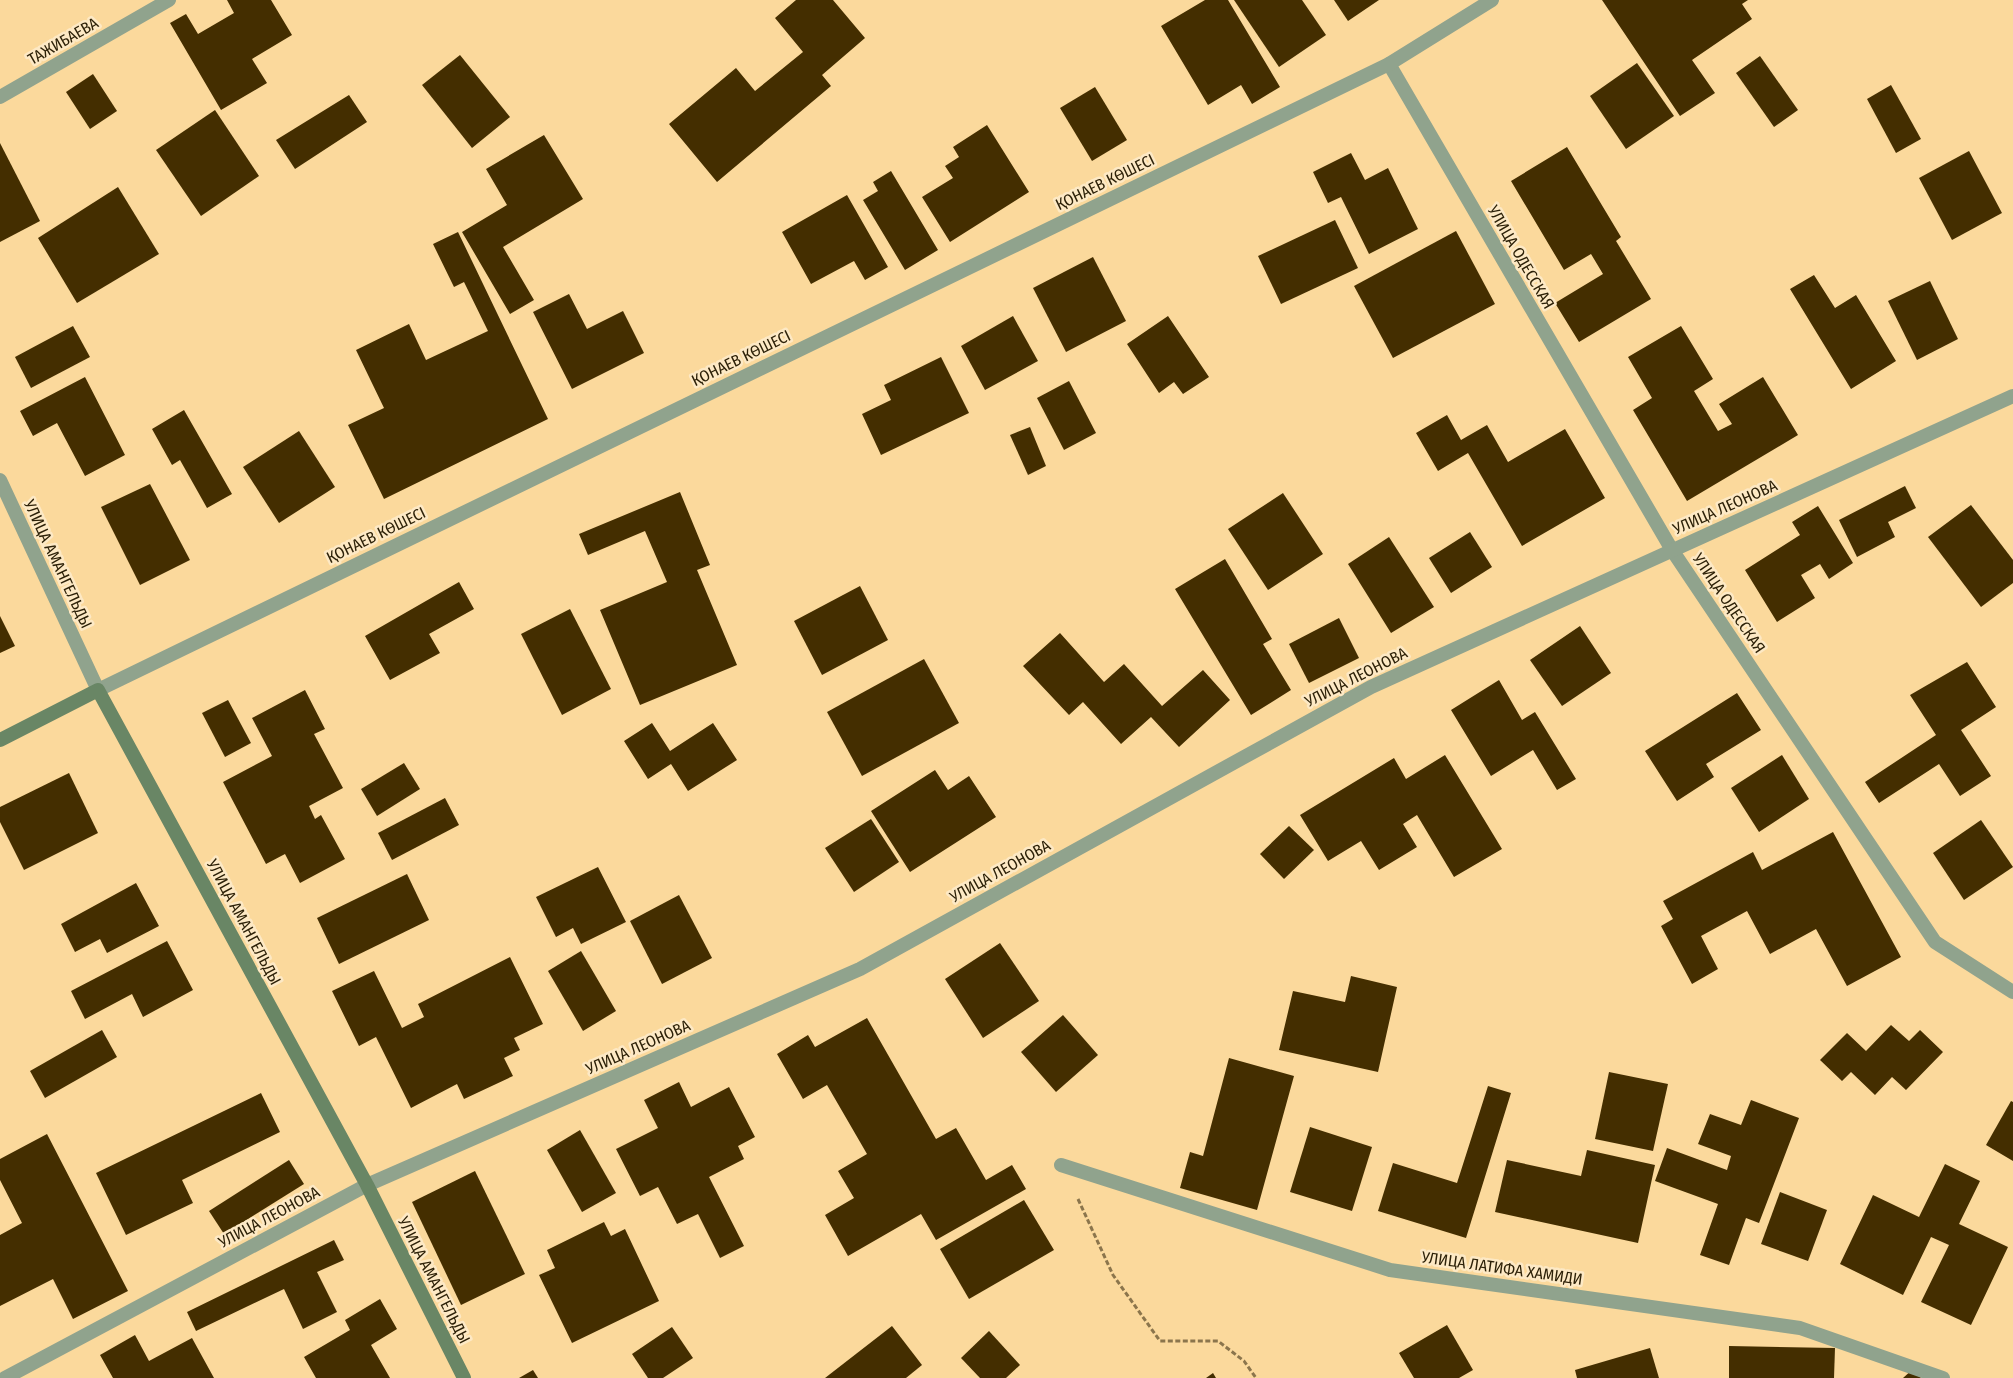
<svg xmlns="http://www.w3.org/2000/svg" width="2013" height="1378" viewBox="0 0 2013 1378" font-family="'Fira Sans Condensed',sans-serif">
<rect width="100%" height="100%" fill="#fbd99c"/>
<g fill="#442e00">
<polygon points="227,0 271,0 292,35 252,59 267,83 221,110 170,23 186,14 198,34 234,13"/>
<polygon points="796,0 833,0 865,38 822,75 831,86 717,182 669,124 736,68 755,91 803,52 775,18"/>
<polygon points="1205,0 1228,0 1280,87 1252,104 1241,85 1208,105 1161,26"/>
<polygon points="1234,0 1302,0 1326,35 1279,67"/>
<polygon points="1334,0 1379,0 1348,21"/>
<polygon points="1602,0 1748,0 1742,4 1752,19 1692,60 1715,93 1680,116"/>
<polygon points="460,55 510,117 472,148 422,85"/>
<polygon points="1760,56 1798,110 1774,127 1736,73"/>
<polygon points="1637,63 1674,116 1626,149 1590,96"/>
<polygon points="93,74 117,111 90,129 66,92"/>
<polygon points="1891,85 1921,139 1896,153 1867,99"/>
<polygon points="1095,87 1127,140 1092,161 1060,108"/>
<polygon points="349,95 367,122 295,169 276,140"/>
<polygon points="215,110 259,176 201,216 156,150"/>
<polygon points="987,125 1029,192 950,242 922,197 953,178 945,166 959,157 953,147"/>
<polygon points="544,135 583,199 503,247 534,300 510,314 462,232 507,205 486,169"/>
<polygon points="0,143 40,221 0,242"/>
<polygon points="1567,147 1621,237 1616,241 1651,299 1579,342 1555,303 1603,274 1591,254 1564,270 1511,181"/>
<polygon points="1969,151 2002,213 1952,240 1919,178"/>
<polygon points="1351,153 1365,180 1388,168 1418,229 1369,254 1341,197 1328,203 1313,172"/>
<polygon points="891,171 938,250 905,270 863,200 878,191 873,182"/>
<polygon points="118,187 159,254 77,303 38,238"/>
<polygon points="847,195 888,267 865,280 854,261 811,284 782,232"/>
<polygon points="1335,220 1358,268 1281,304 1258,256"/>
<polygon points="1456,231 1495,304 1393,358 1354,286"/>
<polygon points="458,232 548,419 384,499 348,425 384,408 356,350 409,324 426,360 488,331 464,282 454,287 433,244"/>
<polygon points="1093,257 1126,321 1066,352 1033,288"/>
<polygon points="1814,275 1835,308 1856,295 1896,361 1851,389 1790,289"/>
<polygon points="1930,281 1958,339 1917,360 1888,301"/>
<polygon points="569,294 587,329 623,311 644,353 572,389 533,312"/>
<polygon points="1013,316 1038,361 985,390 961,346"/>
<polygon points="1168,316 1209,377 1183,394 1174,382 1159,393 1127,344"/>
<polygon points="73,326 90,357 31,388 15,357"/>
<polygon points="1681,326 1713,379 1694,391 1718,431 1732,424 1719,404 1763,377 1798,435 1687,501 1633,410 1652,398 1628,357"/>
<polygon points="941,357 969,413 881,455 862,414 891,400 884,385"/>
<polygon points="85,377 125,455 85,476 57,423 33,436 20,411"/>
<polygon points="1069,381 1096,433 1064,450 1037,398"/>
<polygon points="184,410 232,494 207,508 180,460 172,465 152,429"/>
<polygon points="1447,415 1461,440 1487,425 1508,462 1565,429 1605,498 1522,546 1468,453 1438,471 1416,433"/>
<polygon points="1030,427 1046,466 1028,475 1010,435"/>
<polygon points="299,431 335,487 279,523 243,467"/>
<polygon points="150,484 190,560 140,585 101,507"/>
<polygon points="1905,486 1916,508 1888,522 1895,537 1857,557 1839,520"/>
<polygon points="680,492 710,565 697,570 737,665 640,705 600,610 667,582 645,531 588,555 579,534"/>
<polygon points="1283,493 1323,554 1268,590 1228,529"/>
<polygon points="1971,505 2013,560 2013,583 1981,607 1928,537"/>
<polygon points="1818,506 1853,563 1829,579 1820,564 1801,575 1815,598 1777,622 1745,570 1800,535 1792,522"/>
<polygon points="1470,532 1492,567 1451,593 1429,558"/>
<polygon points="1389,537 1434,607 1391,633 1348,564"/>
<polygon points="1225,559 1272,639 1263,644 1291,690 1251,715 1175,589"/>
<polygon points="459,582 474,609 429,634 440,653 390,680 365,636"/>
<polygon points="860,586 888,640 822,675 794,621"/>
<polygon points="570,609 611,689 562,715 521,634"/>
<polygon points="0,616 15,646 0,653"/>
<polygon points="1339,618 1359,658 1309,683 1289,644"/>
<polygon points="1580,626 1611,673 1562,706 1530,660"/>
<polygon points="1060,633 1104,682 1124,664 1162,706 1203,670 1230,700 1179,747 1151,717 1121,744 1083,702 1069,715 1023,666"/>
<polygon points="924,659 959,723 862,776 827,712"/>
<polygon points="1967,662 1996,707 1961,730 1991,776 1960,796 1939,764 1879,803 1865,782 1936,735 1910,695"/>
<polygon points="1499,680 1522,720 1535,712 1576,779 1557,790 1533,750 1491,776 1451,710"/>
<polygon points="305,690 325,729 314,734 343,788 309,806 315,819 321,815 345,859 300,883 285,854 266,864 223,782 272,756 252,718"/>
<polygon points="1737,693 1761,730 1706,764 1714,777 1677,801 1645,751"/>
<polygon points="228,700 251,743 225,757 202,713"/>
<polygon points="652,723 670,751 713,723 737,760 688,791 671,764 648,779 624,741"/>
<polygon points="1445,755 1502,849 1454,877 1417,815 1403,824 1417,847 1379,870 1361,841 1328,861 1300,815 1394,758 1406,779"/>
<polygon points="1782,755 1809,799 1759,832 1731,788"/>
<polygon points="404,763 420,789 377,816 361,789"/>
<polygon points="935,770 948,790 969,776 996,817 910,872 871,811"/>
<polygon points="69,773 98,833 24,870 0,822 0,807"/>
<polygon points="445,798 459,825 392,860 378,833"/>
<polygon points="871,819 899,862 854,892 825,848"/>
<polygon points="1981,820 2013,867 1964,900 1933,853"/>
<polygon points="1289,826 1314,850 1284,879 1260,854"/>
<polygon points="1833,832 1901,957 1847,986 1816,929 1770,954 1747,911 1701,936 1718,969 1692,984 1661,926 1673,919 1663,901 1753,852 1762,870"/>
<polygon points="598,867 626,922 581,944 573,928 556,937 536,897"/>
<polygon points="407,874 429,920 339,964 317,918"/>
<polygon points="136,883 159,926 107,953 100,939 75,952 61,924"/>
<polygon points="679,895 712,958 662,984 630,921"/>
<polygon points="167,941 193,990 143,1017 132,994 85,1019 71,991"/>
<polygon points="1000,943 1039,1001 983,1038 945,979"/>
<polygon points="581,951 616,1011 583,1031 548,971"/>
<polygon points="510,957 543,1024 514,1038 520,1050 504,1058 513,1076 464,1099 457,1084 411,1108 376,1037 359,1046 332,991 374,971 402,1028 424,1017 418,1004"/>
<polygon points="1351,976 1397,987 1378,1072 1279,1050 1293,991 1345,1002"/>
<polygon points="1063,1015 1098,1055 1056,1092 1021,1052"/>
<polygon points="867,1018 936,1139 956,1128 986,1180 1012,1165 1026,1189 936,1240 921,1214 848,1256 825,1215 854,1198 838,1171 867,1154 827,1085 803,1099 777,1054 808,1035 815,1047"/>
<polygon points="1891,1025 1909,1041 1920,1030 1943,1052 1906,1090 1892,1077 1875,1095 1851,1072 1842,1081 1820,1060 1847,1033 1866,1051"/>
<polygon points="102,1030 117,1057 45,1098 30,1071"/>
<polygon points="1229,1058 1294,1076 1257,1210 1180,1188 1190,1152 1203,1156"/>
<polygon points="1609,1072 1668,1084 1653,1151 1595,1139"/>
<polygon points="679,1082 691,1107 729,1087 755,1137 738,1146 744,1159 709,1177 744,1246 720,1258 698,1214 677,1224 658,1187 640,1196 616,1149 658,1128 644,1100"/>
<polygon points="1488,1086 1511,1093 1466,1238 1378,1211 1393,1163 1457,1183"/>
<polygon points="261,1093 280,1132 182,1180 193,1203 126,1235 96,1173"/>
<polygon points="1751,1100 1799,1118 1759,1223 1746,1218 1729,1265 1700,1255 1718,1204 1655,1181 1667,1148 1727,1170 1731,1156 1698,1144 1710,1114 1741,1125"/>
<polygon points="2011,1101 2013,1102 2013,1161 1986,1145"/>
<polygon points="1310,1127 1372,1147 1352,1211 1290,1192"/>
<polygon points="580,1130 616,1193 582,1212 547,1150"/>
<polygon points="47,1134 128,1291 73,1319 53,1279 0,1306 0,1235 22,1223 0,1180 0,1159"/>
<polygon points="1587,1150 1655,1165 1638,1243 1495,1212 1507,1160 1581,1176"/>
<polygon points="289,1160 304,1184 224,1234 209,1211"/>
<polygon points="1945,1164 1980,1181 1959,1224 2008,1247 1971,1325 1921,1302 1949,1245 1931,1237 1903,1295 1840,1264 1873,1195 1919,1217"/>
<polygon points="475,1171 525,1274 461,1305 412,1202"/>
<polygon points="1780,1192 1827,1210 1808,1261 1761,1244"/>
<polygon points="1024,1200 1054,1250 969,1299 940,1249"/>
<polygon points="604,1222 611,1236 625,1229 659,1301 572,1343 539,1275 555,1268 547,1250"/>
<polygon points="334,1240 344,1260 317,1272 337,1312 303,1329 284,1289 196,1331 187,1312"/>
<polygon points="380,1299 397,1329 371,1345 390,1378 316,1378 304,1357 350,1330 345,1320"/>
<polygon points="1447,1325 1473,1370 1459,1378 1414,1378 1399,1353"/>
<polygon points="892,1326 922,1365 906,1378 825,1378"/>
<polygon points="672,1327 693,1358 663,1378 648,1378 632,1354"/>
<polygon points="989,1331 1020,1365 1006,1378 980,1378 961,1358"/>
<polygon points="135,1335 149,1361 192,1338 214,1378 113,1378 100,1355"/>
<polygon points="1729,1346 1835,1348 1834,1378 1729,1378"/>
<polygon points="1650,1348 1659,1378 1577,1378 1575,1370"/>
<polygon points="1913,1369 1921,1378 1903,1378"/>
<polygon points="533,1370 538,1378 519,1378"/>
<polygon points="1213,1373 1216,1378 1206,1378"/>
</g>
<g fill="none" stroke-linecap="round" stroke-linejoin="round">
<polyline stroke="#8b754c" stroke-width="3" stroke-dasharray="5 2.5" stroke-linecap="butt" points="1078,1199 1113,1275 1160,1341 1218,1341 1244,1361 1256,1378"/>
<g stroke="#90a38d" stroke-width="14">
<polyline points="1389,64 1672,550 1935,942 2013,992"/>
<polyline points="0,97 169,0"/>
<polyline points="98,690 1389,64 1492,0"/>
<polyline points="1061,1165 1390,1270 1800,1328 1943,1378"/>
<polyline points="5,1378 367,1185 860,969 1371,687 2013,396"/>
</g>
<polyline stroke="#90a38d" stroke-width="14" points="0,480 98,690"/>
<polyline stroke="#698665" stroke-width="14" points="0,740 98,690 367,1185 464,1378"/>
</g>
<g text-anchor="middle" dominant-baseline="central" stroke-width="5" stroke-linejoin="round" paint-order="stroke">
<g font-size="16" fill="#2d2108" stroke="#fde9c5">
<text transform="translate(63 41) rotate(-30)">ТАЖИБАЕВА</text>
<text transform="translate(1105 182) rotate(-26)">ҚОНАЕВ КӨШЕСІ</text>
<text transform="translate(1521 257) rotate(60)">УЛИЦА ОДЕССКАЯ</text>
<text transform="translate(741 358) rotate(-26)">ҚОНАЕВ КӨШЕСІ</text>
<text transform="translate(1725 507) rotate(-24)">УЛИЦА ЛЕОНОВА</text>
<text transform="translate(376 535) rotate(-26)">ҚОНАЕВ КӨШЕСІ</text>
<text transform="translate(58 564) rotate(65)">УЛИЦА АМАНГЕЛЬДЫ</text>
<text transform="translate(1729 603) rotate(56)">УЛИЦА ОДЕССКАЯ</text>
<text transform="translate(1356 677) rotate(-27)">УЛИЦА ЛЕОНОВА</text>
<text transform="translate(1000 871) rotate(-29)">УЛИЦА ЛЕОНОВА</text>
<text transform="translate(244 922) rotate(62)">УЛИЦА АМАНГЕЛЬДЫ</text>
<text transform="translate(638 1047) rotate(-24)">УЛИЦА ЛЕОНОВА</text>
<text transform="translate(269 1217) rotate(-28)">УЛИЦА ЛЕОНОВА</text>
<text transform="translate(1502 1268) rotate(8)">УЛИЦА ЛАТИФА ХАМИДИ</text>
<text transform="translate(434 1280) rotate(63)">УЛИЦА АМАНГЕЛЬДЫ</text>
</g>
</g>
</svg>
